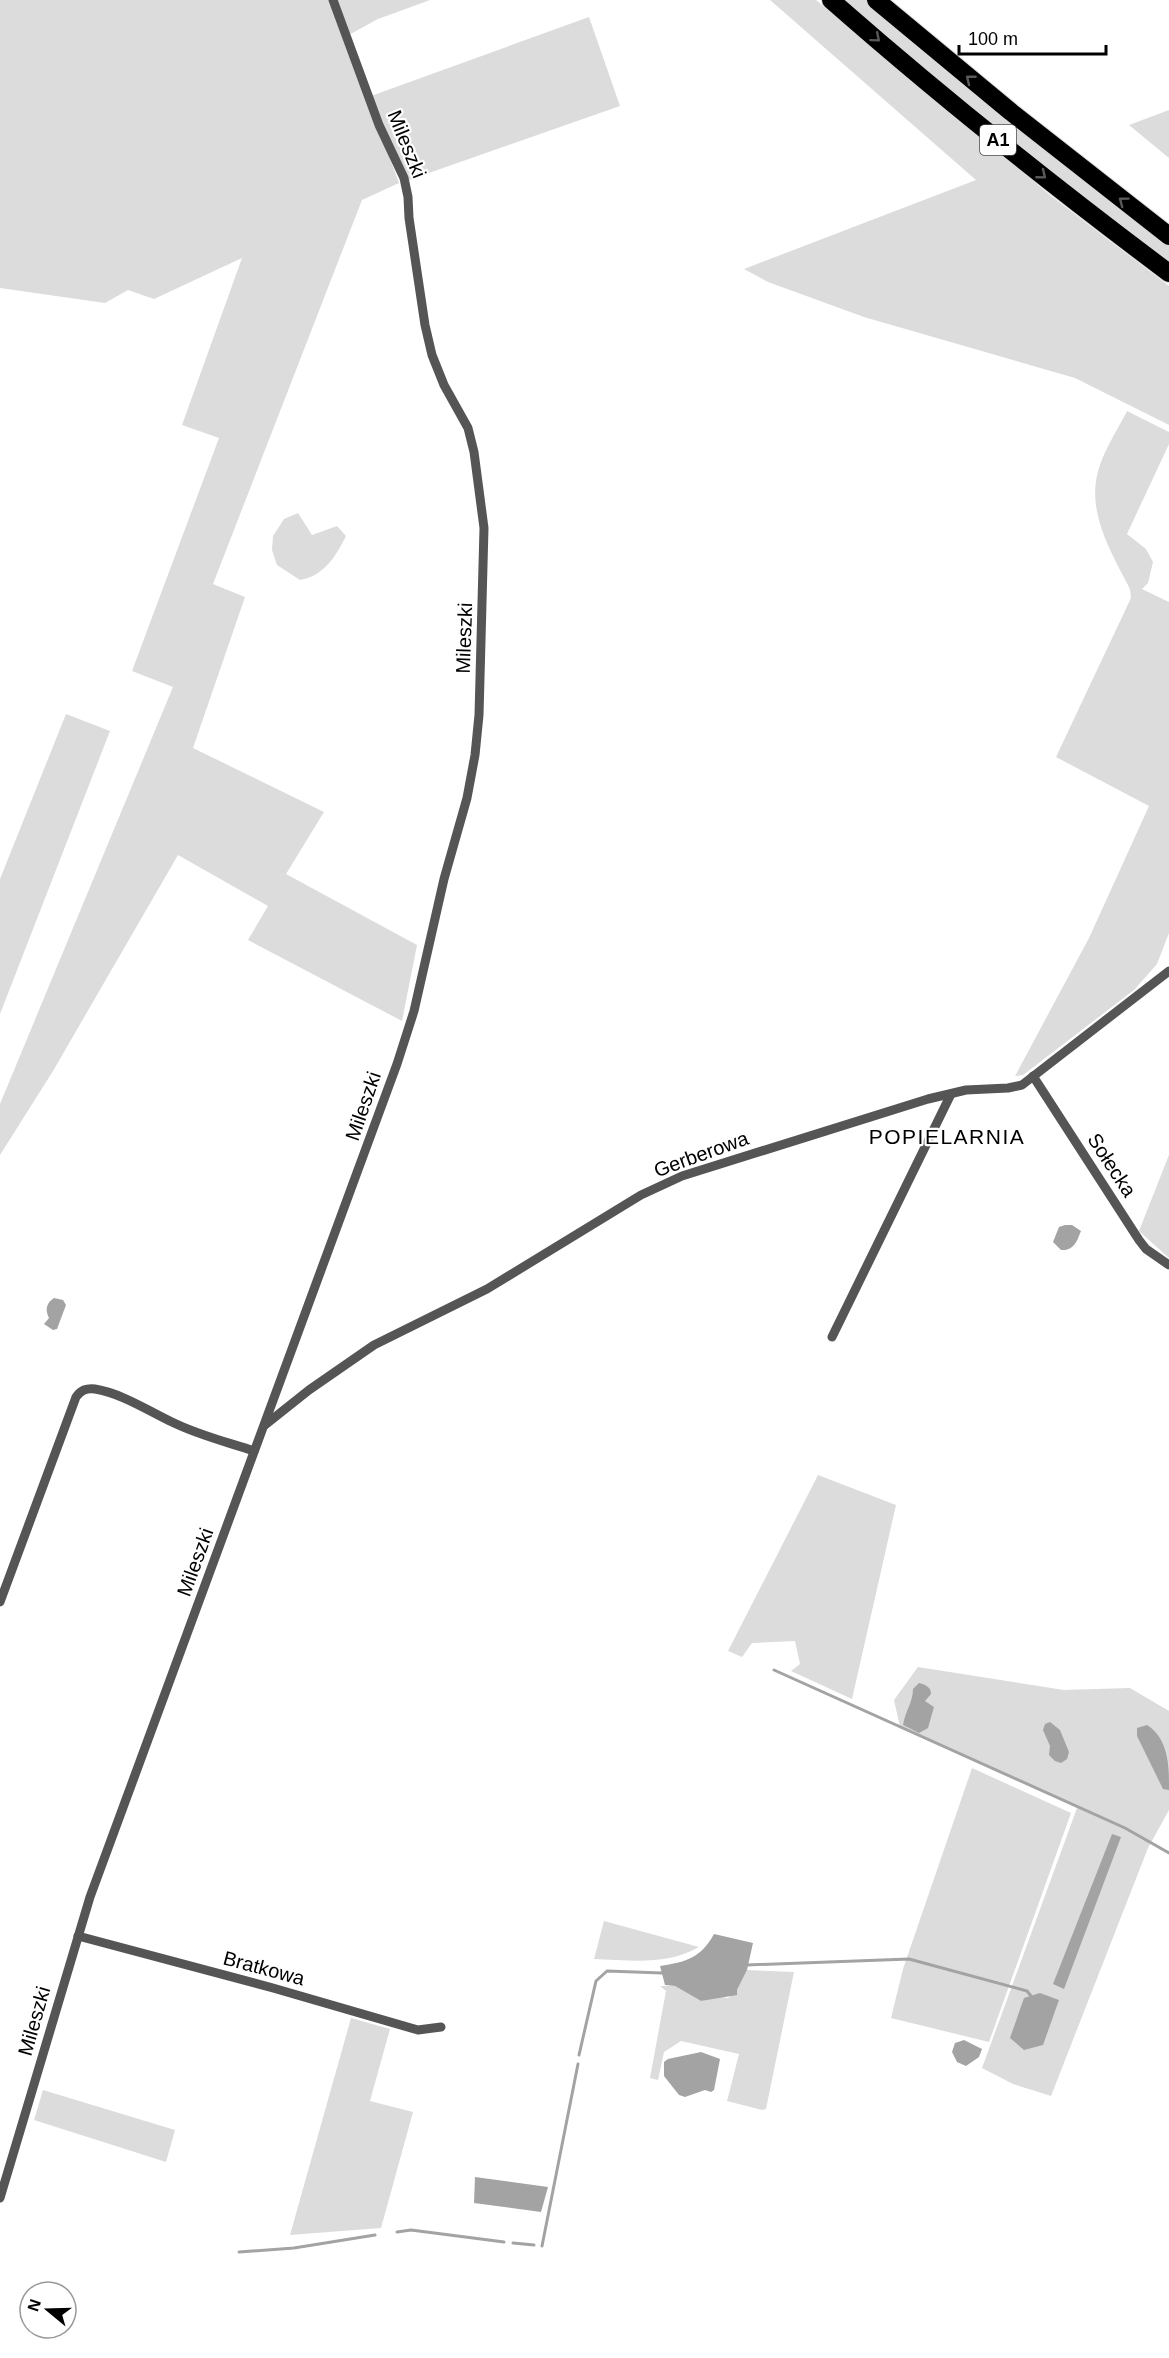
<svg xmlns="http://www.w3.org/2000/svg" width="1169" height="2358" viewBox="0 0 1169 2358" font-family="Helvetica,sans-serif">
<rect width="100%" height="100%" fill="#fff"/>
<g fill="#dcdcdc">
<polygon points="0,0 430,0 378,19 345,37 399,183 362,200 213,584 245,597 193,748 324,812 286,874 417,945 402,1021 248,940 268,906 178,855 53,1071 0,1155 0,1104 173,687 132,671 219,438 182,425 242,258 154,299 128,290 105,303 0,288"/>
<polygon points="770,0 816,0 1051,196 1169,286 1169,425 1075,378 864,317 768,282 744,269 976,180"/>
<polygon points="841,0 867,0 931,55 1169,244 1169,265 1098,211"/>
<polygon points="589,17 620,106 409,180 386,134 371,96"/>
<polygon points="1169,110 1169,158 1129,125"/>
<path d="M 1127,411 L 1169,432 L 1169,444 L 1127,534 L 1146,549 L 1153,562 L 1148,583 L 1142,589 L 1169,602 L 1169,933 L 1157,964 L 1134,990 L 1023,1075 L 1015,1076 L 1089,938 L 1149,806 L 1056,757 L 1131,598 L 1130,589 C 1111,552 1084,509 1100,465 C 1106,447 1118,429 1127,411 Z"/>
<path d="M 298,513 L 312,535 L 337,526 L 346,536 C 336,556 324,576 300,580 L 277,565 L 272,550 L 273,536 L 284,519 Z"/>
<polygon points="66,714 110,731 0,1014 0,879"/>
<polygon points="1169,1155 1169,1258 1139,1231"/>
<polygon points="818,1475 896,1505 852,1699 791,1671 800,1664 795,1641 752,1643 742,1657 728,1651"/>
<polygon points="918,1667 1064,1690 1130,1688 1169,1711 1169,1810 1148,1848 1051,2096 1013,2084 982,2068 1077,1808 900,1727 894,1700"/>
<polygon points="972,1768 1071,1813 989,2042 891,2018 903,1969"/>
<path d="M 604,1921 L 699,1947 C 666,1966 630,1960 594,1959 Z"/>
<polygon points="747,1970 794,1972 766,2109 762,2110 727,2101 739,2054 681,2041 664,2052 658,2080 650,2078 666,1991 660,1986 675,1986 701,2001 720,1997 728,1998 737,1990"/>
<polygon points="351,2018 390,2029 370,2101 413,2112 381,2228 290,2235"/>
<polygon points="43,2090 175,2130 166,2162 34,2120"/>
</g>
<g fill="#a3a3a3">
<path d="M 1065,1225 L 1072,1225 L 1081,1231 C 1077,1241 1074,1251 1061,1250 L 1053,1242 L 1059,1227 Z"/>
<path d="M 54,1298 L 63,1300 L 66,1305 L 57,1329 L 53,1330 L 44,1324 L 49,1318 C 45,1310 46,1303 54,1298 Z"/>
<path d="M 919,1683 C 926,1685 931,1687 931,1694 L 925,1701 L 934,1707 L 928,1728 L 919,1733 L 903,1725 C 905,1712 913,1702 913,1689 Z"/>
<polygon points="1050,1722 1060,1730 1069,1752 1067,1759 1061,1763 1055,1761 1049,1755 1050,1746 1043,1730 1045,1724"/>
<path d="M 1147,1725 C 1169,1739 1169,1767 1169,1790 L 1163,1789 L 1137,1736 L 1137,1728 Z"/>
<polygon points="1112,1834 1121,1837 1064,1989 1053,1984"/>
<path d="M 714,1934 L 753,1943 L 747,1970 L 737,1990 L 737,1995 L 701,2001 L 675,1986 L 665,1985 L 660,1966 C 686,1962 701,1958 714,1934 Z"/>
<polygon points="1040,1993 1059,2000 1043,2045 1024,2050 1010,2038 1024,1998"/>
<polygon points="964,2040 982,2049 979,2057 966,2066 957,2062 952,2052 955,2043"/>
<polygon points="701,2052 720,2059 714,2090 711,2092 705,2090 685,2097 679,2095 664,2076 664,2062 668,2059"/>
<polygon points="475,2177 548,2187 541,2212 474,2203"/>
</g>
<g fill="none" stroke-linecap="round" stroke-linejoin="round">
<g stroke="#a3a3a3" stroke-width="3">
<polyline points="774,1670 1125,1828 1169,1853"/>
<polyline points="747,1965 909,1959 1027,1991 1031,1996"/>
<polyline points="579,2055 596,1981 607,1971 662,1973"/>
<polyline points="397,2232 411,2230 504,2242"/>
<polyline points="513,2243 534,2245"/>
<polyline points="542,2246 578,2064"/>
<polyline points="239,2252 294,2248 375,2235"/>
</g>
<g stroke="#dbdbdb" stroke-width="20">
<g id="motorway">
<path d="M 831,0 C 940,96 1053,186 1169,273"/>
<polyline points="876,0 1011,112 1169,236"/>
</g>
</g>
<g stroke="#555" stroke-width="9">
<polyline points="1033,1076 1139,1240 1146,1249 1169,1265"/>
<polyline points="832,1337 951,1094"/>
<polyline points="265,1425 309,1390 374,1345 487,1289 641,1195 682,1176 928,1099 966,1090 1008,1088 1022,1085 1169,971"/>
<path d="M 0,1602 L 76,1397 C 81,1390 86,1388 95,1389 C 121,1393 149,1411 172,1422 C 198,1435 227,1442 254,1451"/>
<polyline points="78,1936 273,1988 418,2030 441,2027"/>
<polyline points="0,2198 90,1897 397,1064 414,1011 444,879 467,798 475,755 479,715 484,528 474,452 468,428 444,385 432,355 425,325 409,218 408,197 404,178 379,125 333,0"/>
</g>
<use href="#motorway" stroke="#000" stroke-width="18"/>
</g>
<defs><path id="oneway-chevron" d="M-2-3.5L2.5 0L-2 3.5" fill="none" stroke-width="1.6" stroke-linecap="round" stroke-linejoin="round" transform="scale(1.5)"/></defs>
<g stroke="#595959">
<use href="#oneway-chevron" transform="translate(876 38) rotate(40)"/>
<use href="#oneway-chevron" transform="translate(970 79) rotate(-141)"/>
<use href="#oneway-chevron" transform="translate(1042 175) rotate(39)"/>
<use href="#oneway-chevron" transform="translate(1123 201) rotate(-143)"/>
</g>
<g text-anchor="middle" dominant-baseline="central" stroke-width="4.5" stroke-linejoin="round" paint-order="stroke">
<rect fill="#fff" stroke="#4c4c4c" stroke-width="1.5" x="980" y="125" width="36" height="30" rx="4.5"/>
<g font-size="18" font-weight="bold" fill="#000">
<text x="998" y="140">A1</text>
</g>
<g font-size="20" fill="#000" stroke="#fff">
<text transform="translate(407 144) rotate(68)">Mileszki</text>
<text transform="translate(464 638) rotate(-88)">Mileszki</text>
<text transform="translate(363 1106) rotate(-71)">Mileszki</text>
<text transform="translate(701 1154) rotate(-20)">Gerberowa</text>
<text transform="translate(1112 1165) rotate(57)">Sołecka</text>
<text transform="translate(195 1562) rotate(-70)">Mileszki</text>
<text transform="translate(264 1968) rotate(15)">Bratkowa</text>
<text transform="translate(34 2021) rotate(-74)">Mileszki</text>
</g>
<g font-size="21" letter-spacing="1.5" fill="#000" stroke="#fff">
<text x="947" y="1136">POPIELARNIA</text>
</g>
</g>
<g transform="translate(48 2310) rotate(289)"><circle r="28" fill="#ffffff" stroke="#999999" stroke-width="1.5"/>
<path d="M0-4.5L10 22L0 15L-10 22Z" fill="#000000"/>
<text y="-9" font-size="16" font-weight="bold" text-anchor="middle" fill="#000000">N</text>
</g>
<path d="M959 45v9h147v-9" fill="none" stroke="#000000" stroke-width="3"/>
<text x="968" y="45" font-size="18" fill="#000000" stroke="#ffffff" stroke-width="4.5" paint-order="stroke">100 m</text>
</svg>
